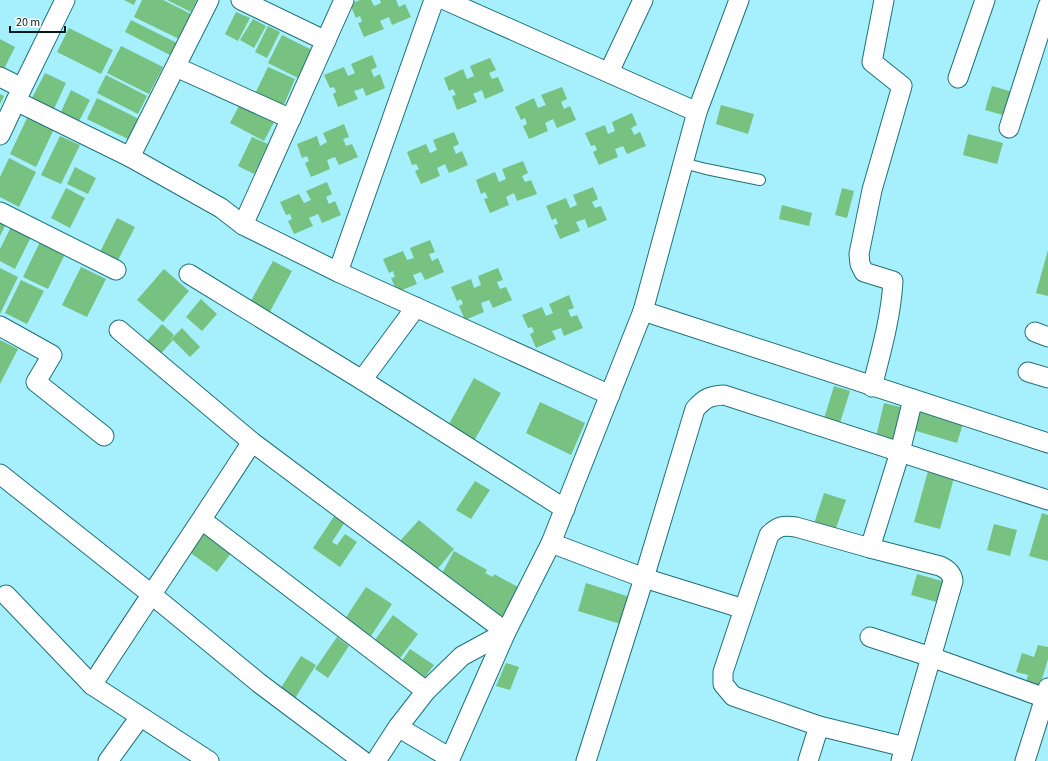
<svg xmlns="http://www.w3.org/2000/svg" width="1048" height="761" viewBox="0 0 1048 761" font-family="'Source Sans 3',sans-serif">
<rect width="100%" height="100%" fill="#a5f0fc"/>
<g fill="#77c181">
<polygon points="124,0 136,0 134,5"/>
<polygon points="142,0 163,0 191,14 179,39 134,17"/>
<polygon points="167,0 197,0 191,12"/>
<polygon points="360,0 371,0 374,6 381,3 380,0 396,0 399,7 405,4 411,17 392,25 389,17 380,21 384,29 364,37 358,23 362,22 360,16 356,18 350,4"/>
<polygon points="236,12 250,18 238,41 225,34"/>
<polygon points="253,19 266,26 254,48 240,40"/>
<polygon points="131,20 177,43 170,55 125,32"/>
<polygon points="268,26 280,32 267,58 255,52"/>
<polygon points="69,28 113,50 101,74 57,52"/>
<polygon points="282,35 312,50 298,78 268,63"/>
<polygon points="0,39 15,47 4,69 0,67"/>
<polygon points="121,46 163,67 149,94 107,73"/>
<polygon points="372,55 377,67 371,70 374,77 380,74 385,88 366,96 363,88 354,91 358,99 338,107 333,94 336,92 334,87 330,88 324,75 344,67 348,76 355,73 351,64"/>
<polygon points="490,58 496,70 489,73 492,79 498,77 504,91 485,99 482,90 473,94 477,102 457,110 452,96 456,95 453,89 449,91 444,78 463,69 467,79 474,76 470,66"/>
<polygon points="268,67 295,79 282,109 254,96"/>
<polygon points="45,73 66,83 53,111 31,100"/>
<polygon points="106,75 147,96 138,114 97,93"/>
<polygon points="992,86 1016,93 1010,117 985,110"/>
<polygon points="562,87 567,99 561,102 564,109 570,106 576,120 557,128 553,119 545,123 548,131 529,139 523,126 527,124 525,118 521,120 515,107 534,98 538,108 546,105 541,95"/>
<polygon points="71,90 90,100 77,125 59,116"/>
<polygon points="0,94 4,96 0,104"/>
<polygon points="97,98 141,120 130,140 87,119"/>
<polygon points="240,104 274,122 264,141 230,123"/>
<polygon points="721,105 754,114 748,134 716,124"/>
<polygon points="632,113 637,125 631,128 634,135 640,132 646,146 627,154 623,146 615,149 618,157 599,165 593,152 597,150 595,145 591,146 585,133 605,125 608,134 615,131 612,122"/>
<polygon points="28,116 54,129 36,167 10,154"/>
<polygon points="344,124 349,137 343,139 346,146 352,144 358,157 339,165 335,157 327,160 330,169 311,177 305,163 309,161 307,156 302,158 297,144 317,136 320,146 327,142 323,133"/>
<polygon points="454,132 459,144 453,147 456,154 462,151 468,165 449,173 445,164 437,168 440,176 421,184 415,171 419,169 416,164 412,165 407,152 426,144 430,153 437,150 433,140"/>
<polygon points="968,134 1003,143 997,164 963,155"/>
<polygon points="60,136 80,145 61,184 41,175"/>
<polygon points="252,137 268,144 254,174 238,166"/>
<polygon points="9,158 36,172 19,207 0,197 0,177"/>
<polygon points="523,161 528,173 522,176 525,182 531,180 537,194 517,201 514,193 506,197 509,205 490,213 484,199 488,198 485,192 481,194 476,180 495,172 499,182 506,179 502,169"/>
<polygon points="75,167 96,178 88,194 67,184"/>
<polygon points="327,182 332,194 326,197 329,204 335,201 341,215 322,223 318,214 309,218 313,226 294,234 288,221 292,219 290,214 286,215 280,202 299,194 304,203 311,200 306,191"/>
<polygon points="593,187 598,199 592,202 595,208 601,206 607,220 588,228 585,219 576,222 580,231 560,239 554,225 558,224 556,218 552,220 546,206 566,198 570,208 577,205 573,195"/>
<polygon points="66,188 85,198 70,228 51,218"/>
<polygon points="842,188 854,191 847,218 835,215"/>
<polygon points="782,205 812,213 809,226 779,219"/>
<polygon points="0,214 9,218 0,236"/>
<polygon points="117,218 135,227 117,262 99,254"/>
<polygon points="14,221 34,231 15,269 0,261 0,249"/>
<polygon points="430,240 435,252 429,254 432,261 438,258 444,272 425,280 421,272 413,275 417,284 397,292 391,278 395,277 393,271 389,273 383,259 403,251 407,260 414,258 410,248"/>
<polygon points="40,242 65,254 48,289 23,277"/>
<polygon points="1048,250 1048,296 1036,293"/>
<polygon points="273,261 292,271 268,315 249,304"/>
<polygon points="81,267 106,279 87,317 62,305"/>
<polygon points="0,268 18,277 0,314"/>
<polygon points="498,268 503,280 497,282 500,289 506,287 512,300 493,308 489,300 481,303 484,312 465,320 459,306 463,304 461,299 457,301 451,287 471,279 474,288 481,285 478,276"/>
<polygon points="164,269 189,291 163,322 137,300"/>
<polygon points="21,280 44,291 27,324 5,313"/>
<polygon points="569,295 574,308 568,310 571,317 577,315 583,328 564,336 561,328 552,331 556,339 536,348 530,334 534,332 532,327 528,328 522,315 542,307 546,316 553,313 549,304"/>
<polygon points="201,299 217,314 202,331 186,317"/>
<polygon points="162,324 174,335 169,341 182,328 200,347 190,357 173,340 157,358 143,346"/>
<polygon points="0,340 18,349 0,384"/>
<polygon points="474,378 501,393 474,441 448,426"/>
<polygon points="834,386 850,391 839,426 823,422"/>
<polygon points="540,402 585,423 571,455 526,433"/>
<polygon points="884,403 904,408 895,446 875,441"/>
<polygon points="920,410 963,424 957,443 913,430"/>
<polygon points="928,471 954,478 940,529 914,522"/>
<polygon points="475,481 490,490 471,519 456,510"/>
<polygon points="824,493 846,500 835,531 814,524"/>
<polygon points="1042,513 1048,515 1048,561 1029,556"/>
<polygon points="335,515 345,522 332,542 337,545 345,534 357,542 340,567 313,548"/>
<polygon points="419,520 454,549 435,572 399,542"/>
<polygon points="994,524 1017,530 1010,556 987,550"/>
<polygon points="201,532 231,553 217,572 188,551"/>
<polygon points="454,551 487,570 485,573 493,577 494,574 518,587 501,619 440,577"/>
<polygon points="917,574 949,583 944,604 911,595"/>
<polygon points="586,583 633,598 624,625 578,611"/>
<polygon points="366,587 392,604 369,639 343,622"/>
<polygon points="393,615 418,634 397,662 372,644"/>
<polygon points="337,637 349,646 328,678 315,669"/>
<polygon points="1038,645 1048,647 1048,659 1040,686 1026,682 1028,675 1016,672 1022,653 1034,657"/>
<polygon points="410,649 434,665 423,680 400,664"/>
<polygon points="301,656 316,665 292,703 277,694"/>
<polygon points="506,663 519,667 510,690 496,686"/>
</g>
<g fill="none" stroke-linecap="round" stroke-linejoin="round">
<g stroke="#20707a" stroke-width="12">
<polyline id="lane" points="683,163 706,169 760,180"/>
</g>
<g stroke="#20707a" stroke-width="21">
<g id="street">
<polyline points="241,0 326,41"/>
<polyline points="445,0 697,112"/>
<polyline points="176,67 291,119"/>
<polyline points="609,72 643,0"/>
<polyline points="0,77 22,88"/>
<polyline points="958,78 985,0"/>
<polyline points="16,101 130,157 221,208 243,225 338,272 610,395"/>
<polyline points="1009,128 1048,6"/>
<polyline points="0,135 22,88 65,0"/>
<polyline points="130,157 209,0"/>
<polyline points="0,212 116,270"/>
<polyline points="243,225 344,0"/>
<polyline points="338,272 434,0"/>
<polyline points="189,274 362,380 565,509"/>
<path d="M 643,311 C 778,355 913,399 1048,443"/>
<polyline points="0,326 52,355 36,382 104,436"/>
<polyline points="119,330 252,442 506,632 462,656 426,691 398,727"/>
<polyline points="1035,332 1048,337"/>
<polyline points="1028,372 1048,378"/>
<polyline points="362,380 416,307"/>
<path d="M 872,387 C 881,352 891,317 893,281 L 864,272 L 860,264 L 859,254 L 872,190 L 902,86 L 872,62 L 884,0"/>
<polyline points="0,474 151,594 259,683 363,761"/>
<polyline points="202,520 426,691"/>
<polyline points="551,543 644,578 744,609 723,672 723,684 733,696 819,726 905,747"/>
<polyline points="870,548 900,452 913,399"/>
<polyline points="6,595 92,685 209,761"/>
<path d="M 744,609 L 769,535 C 778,526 783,525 796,527 L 870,548 L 940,566 C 947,569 952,573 953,581 L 901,761"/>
<polyline points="870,637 931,657 1048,699"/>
<path d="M 92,685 C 145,603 200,523 252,442"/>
<polyline points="108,761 140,717"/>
<polyline points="376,761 398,727 450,758"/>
<polyline points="449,761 506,632 551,543 643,311 697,112 739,0"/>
<path d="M 586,761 L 644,578 L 695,409 C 705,398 709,396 724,395 L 1048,500"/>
<polyline points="808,761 819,726"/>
<polyline points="1025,761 1048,688"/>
</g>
</g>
<use href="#lane" stroke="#fff" stroke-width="10"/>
<use href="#street" stroke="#fff" stroke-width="19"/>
</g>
<path d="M10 26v6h55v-6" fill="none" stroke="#001a1f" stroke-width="2"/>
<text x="16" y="26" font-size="12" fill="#001a1f" stroke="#ffffff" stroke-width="3" paint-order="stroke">20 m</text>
</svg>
